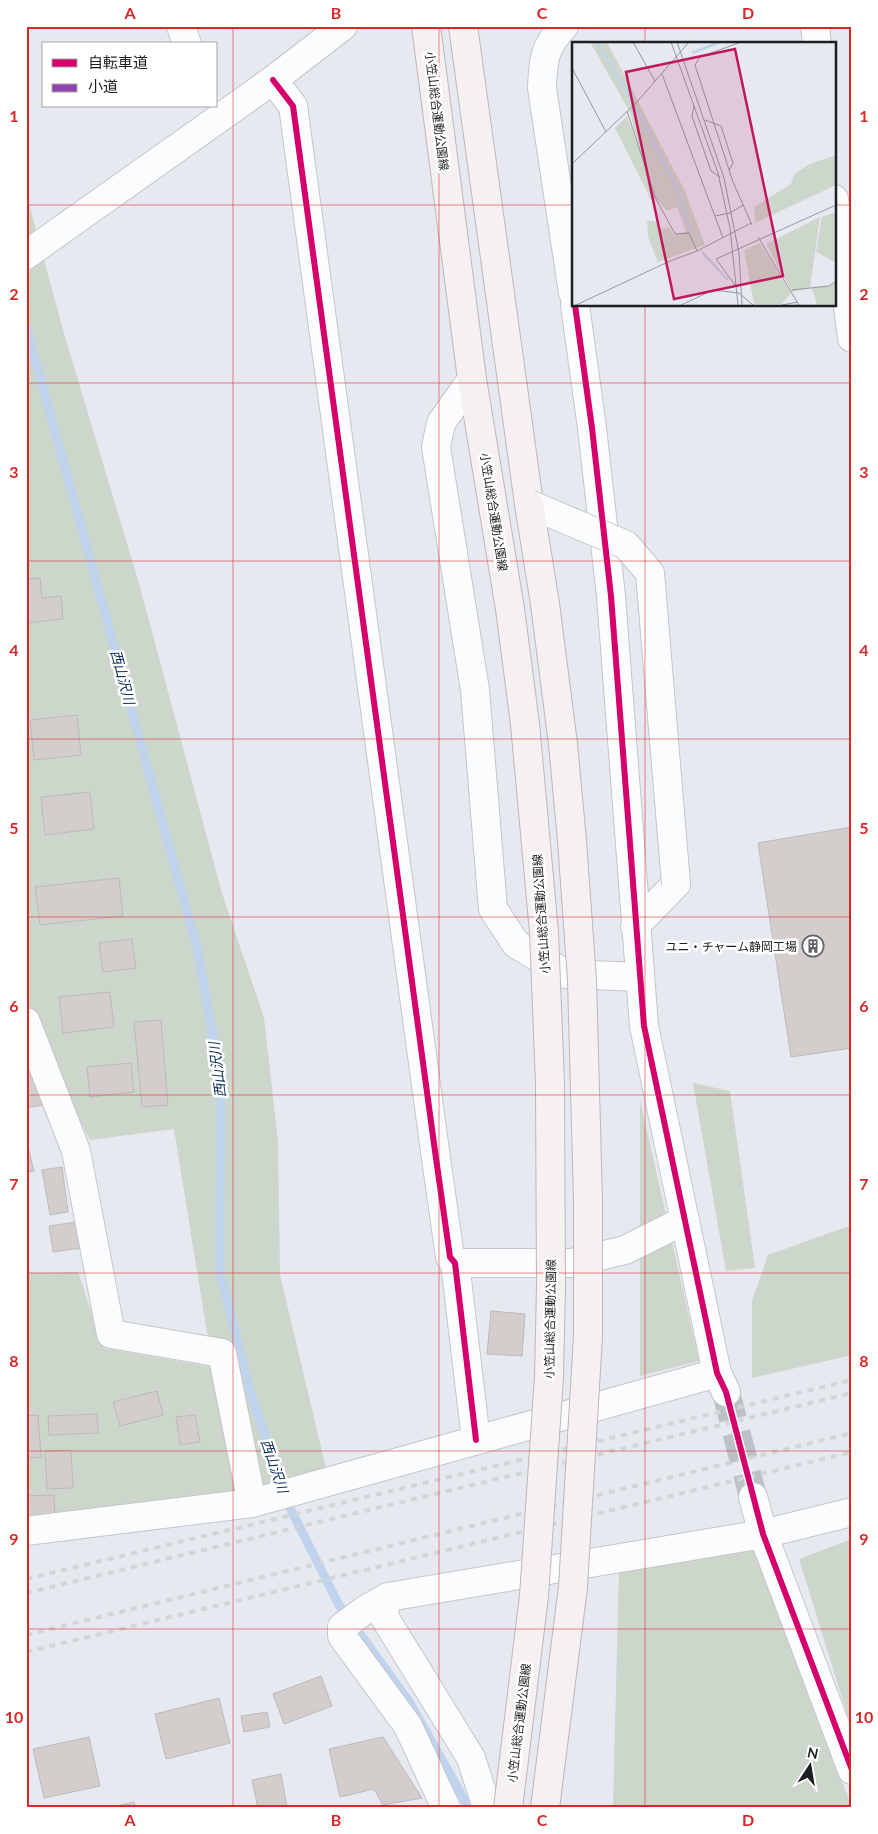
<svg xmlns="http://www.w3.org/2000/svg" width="878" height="1834" viewBox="0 0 878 1834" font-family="Lato,'Noto Sans JP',sans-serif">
<rect width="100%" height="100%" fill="#e6e9f0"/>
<g fill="#ccd6cb">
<polygon points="26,193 63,330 140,587 221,890 264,1018 278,1141 280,1275 326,1468 300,1481 249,1487 222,1353 207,1333 174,1129 90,1140 27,1024"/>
<polygon points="693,1083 730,1091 755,1268 726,1271"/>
<polygon points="640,1100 699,1361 640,1376"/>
<polygon points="852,1225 852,1355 752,1378 752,1301 768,1255"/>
<polygon points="26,1269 32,1273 78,1272 103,1348 218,1368 245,1494 26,1520"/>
<polygon points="852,1539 852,1730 799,1559"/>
<polygon points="755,1546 852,1808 613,1808 619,1569"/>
</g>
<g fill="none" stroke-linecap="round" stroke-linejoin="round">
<polyline stroke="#c0d3ec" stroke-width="9" points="26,326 197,948 221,1082 220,1273 252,1398 290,1508 339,1605 410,1703 469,1808"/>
</g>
<g fill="#d3cecc" stroke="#bababc">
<polygon points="40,578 42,598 61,596 63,619 26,623 26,579"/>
<polygon points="77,715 81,755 34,760 30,720"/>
<polygon points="90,792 94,829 45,835 41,797"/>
<polygon points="852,827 852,1048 791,1057 758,843"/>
<polygon points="119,878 123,916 40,925 35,887"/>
<polygon points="132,939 136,968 103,972 99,943"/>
<polygon points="110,992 114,1027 63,1033 59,997"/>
<polygon points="161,1020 168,1105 142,1107 134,1022"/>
<polygon points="131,1063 134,1092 90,1097 87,1067"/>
<polygon points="37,1072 43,1105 26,1108 26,1074"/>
<polygon points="26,1139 34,1171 26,1172"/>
<polygon points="62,1167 68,1212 50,1215 42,1170"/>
<polygon points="77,1222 81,1248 53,1252 49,1226"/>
<polygon points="491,1311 525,1314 522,1356 487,1354"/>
<polygon points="157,1391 163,1415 120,1426 113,1402"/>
<polygon points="97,1414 98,1433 49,1435 48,1416"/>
<polygon points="38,1415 41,1457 26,1458 26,1416"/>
<polygon points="195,1415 200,1442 180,1445 176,1417"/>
<polygon points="71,1450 73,1488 47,1489 45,1451"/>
<polygon points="54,1495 55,1519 26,1520 26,1496"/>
<polygon points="321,1676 332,1706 284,1724 273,1694"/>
<polygon points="219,1698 230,1743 166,1759 155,1714"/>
<polygon points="267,1712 270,1727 244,1732 241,1716"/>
<polygon points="89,1737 100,1786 44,1798 33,1749"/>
<polygon points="383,1737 422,1798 383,1805 374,1789 340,1797 329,1749"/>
<polygon points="281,1774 287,1807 258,1808 252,1780"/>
<polygon points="134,1802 136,1808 113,1808 113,1807"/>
</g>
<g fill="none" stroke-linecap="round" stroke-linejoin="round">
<polyline stroke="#bec0c7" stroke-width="28" stroke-dasharray="28 14" stroke-linecap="butt" points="726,1392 753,1497"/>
<g stroke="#c4c6cb" stroke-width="30">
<g id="minor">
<polyline points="181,26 187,44"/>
<path d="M 564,26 C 544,47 543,60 542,88 L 573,293"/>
<polyline points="815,26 817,44"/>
<polyline points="273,80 293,106 435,1151 450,1257 455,1263 476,1440"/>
<polyline points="834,199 852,338"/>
<polyline points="26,255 273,80 343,26"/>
<polyline points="575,305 592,428 611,596 644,1026 717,1373 726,1392"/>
<polyline points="472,379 441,423 436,447 475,690 493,909 516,944 566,974 640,977"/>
<polyline points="635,926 676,884"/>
<polyline points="26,1022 76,1151 111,1334 222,1353 252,1503"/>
<polyline points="455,1263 571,1263 625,1250 685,1220"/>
<polyline points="753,1497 763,1534 852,1770"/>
<polyline points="26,1531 252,1503 717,1373"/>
<polyline points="388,1597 365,1610 342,1627 342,1636 408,1726 446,1808"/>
<polyline points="487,1808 471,1758 383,1615 388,1597 763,1534 852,1512"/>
</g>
</g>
<g stroke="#beb6ba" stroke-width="30">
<g id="major">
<polyline points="426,26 472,379 510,609"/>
<polyline points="463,26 529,504"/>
</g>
</g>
<use href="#minor" stroke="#fbfcfd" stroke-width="28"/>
<use href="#major" stroke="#f5f1f2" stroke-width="28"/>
<g stroke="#d3d5d6" stroke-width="4" stroke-dasharray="6 6" stroke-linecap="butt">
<polyline points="26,1579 852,1380"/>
<polyline points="26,1593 852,1393"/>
<polyline points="26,1635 852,1433"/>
<polyline points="26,1652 852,1452"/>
</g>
<g stroke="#c4c6cb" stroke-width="30" stroke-linecap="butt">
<polyline id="minor-bridge" points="529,504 626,545 650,573 676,884"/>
</g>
<g stroke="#beb6ba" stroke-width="30" stroke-linecap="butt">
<g id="major-bridge">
<polyline points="529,504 545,604 563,744 572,841 582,980 588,1200 588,1336 573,1587 545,1808"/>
<polyline points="508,1808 534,1596 549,1377 551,1286 550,1083 544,932 525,724 510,609"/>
</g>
</g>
<use href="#minor-bridge" stroke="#fbfcfd" stroke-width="28"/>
<use href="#major-bridge" stroke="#f5f1f2" stroke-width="28"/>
<polyline stroke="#8e44ad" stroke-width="5" stroke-dasharray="10 5" stroke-linecap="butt" points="26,1024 27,1024"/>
<g stroke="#fff" stroke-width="9">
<g id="cycleway">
<polyline points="273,80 293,106 435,1151 450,1257 455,1263 476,1440"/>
<polyline points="575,305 592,428 611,596 644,1026 717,1373 726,1392 763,1534 852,1770"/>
</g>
</g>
<use href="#cycleway" stroke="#d6006c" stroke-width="6"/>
</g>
<path fill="none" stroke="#d62828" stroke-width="1" stroke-opacity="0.55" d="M 233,26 L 233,1808M 439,26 L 439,1808M 645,26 L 645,44M 26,205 L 573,205M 834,205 L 852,205M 645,305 L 645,1808M 26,383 L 852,383M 26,561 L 852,561M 26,739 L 852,739M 26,917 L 852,917M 26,1095 L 852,1095M 26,1273 L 852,1273M 26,1451 L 852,1451M 26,1629 L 852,1629"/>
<defs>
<g id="building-ring" transform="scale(1.125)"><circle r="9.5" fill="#fff" stroke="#63656a" stroke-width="1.5"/><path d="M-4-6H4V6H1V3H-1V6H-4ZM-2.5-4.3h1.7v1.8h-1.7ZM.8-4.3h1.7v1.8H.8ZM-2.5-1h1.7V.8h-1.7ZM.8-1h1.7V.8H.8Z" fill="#63656a"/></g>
</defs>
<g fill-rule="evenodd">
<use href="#building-ring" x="813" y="946"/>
</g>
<g text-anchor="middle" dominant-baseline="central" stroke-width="5" stroke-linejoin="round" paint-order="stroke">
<g font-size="12" fill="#1d1e22" stroke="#fff">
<text transform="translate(437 111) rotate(83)">小笠山総合運動公園線</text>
<text transform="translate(494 512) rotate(81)">小笠山総合運動公園線</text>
<text transform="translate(541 914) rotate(-94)">小笠山総合運動公園線</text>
<text transform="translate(550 1319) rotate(-89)">小笠山総合運動公園線</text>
<text transform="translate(519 1723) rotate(-83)">小笠山総合運動公園線</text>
</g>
<g font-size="12" fill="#1d1e22" stroke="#fff" text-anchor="end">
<text x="797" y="946">ユニ・チャーム静岡工場</text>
</g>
<g font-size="14" font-style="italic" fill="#0c2e58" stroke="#fff">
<text transform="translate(123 677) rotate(75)">西山沢川</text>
<text transform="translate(217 1070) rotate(-97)">西山沢川</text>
<text transform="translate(275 1466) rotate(71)">西山沢川</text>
</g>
</g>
<g transform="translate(572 42)">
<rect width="264" height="264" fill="#e6e9f0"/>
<path d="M 18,0 L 35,0 L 113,149 L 133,203 L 86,220 L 76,195 L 75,179 L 82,179 L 91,187 L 97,185 L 102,194 L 114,189 L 105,165 L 95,169 L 84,156 L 79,158 L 43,86 L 55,74 L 65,103 L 59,72 ZM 264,113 L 264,143 L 183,181 L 182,165 L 219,142 L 222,132 L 238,122 ZM 264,170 L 264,219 L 263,220 L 244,210 L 250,175 ZM 248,175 L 238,246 L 220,250 L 194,202 ZM 188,201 L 219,251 L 210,262 L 182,262 L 172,208 ZM 264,239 L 264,263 L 245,263 L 240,246 L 257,244 Z" fill="#ccd6cb"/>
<path fill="none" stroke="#c0d3ec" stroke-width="2.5" d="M 25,0 L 62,62M 120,11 L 148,0M 63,65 L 103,142 L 118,189M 130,210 L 156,238"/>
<path fill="none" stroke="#96989e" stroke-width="1" d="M 61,0 L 83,39M 99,0 L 146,131 L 158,186 L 166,263M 105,0 L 152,136 L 167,211 L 170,263M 169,0 L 128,15 L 123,23 L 161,140 L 180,183M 0,26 L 34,90M 90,32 L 151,196M 122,64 L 120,74 L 139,129 L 148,135M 55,69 L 83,155 L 103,192 L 117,191 L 125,209M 133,78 L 149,84 L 161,121 L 157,128M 0,122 L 64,61 L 117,0M 143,174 L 158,171 L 171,163M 186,195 L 227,263M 163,243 L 144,217 L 264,163M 220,248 L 257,244 L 264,239M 4,263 L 98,219 L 125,209 L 179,181M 109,263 L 141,248 L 167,251 L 181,263M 210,263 L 226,260"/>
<path fill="#c2185b" fill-opacity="0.15" stroke="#c2185b" stroke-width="2.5" d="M 163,7 L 211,234 L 102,257 L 54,30 Z"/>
<rect width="264" height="264" fill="none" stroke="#1d1e22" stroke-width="2.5"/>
</g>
<rect width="878" height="1834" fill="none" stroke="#ffffff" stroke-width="55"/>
<rect x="42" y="42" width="175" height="65" fill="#ffffff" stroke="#a5a5a7"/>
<rect x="52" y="59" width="25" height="8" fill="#d6006c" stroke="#a5a5a7"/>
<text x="88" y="68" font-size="15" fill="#1d1e22">自転車道</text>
<rect x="52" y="84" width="25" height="8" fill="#8e44ad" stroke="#a5a5a7"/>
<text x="88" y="92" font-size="15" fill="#1d1e22">小道</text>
<g transform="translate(810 1766) rotate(12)" stroke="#ffffff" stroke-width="4" paint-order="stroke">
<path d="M0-4L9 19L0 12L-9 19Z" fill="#1d1e22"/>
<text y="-8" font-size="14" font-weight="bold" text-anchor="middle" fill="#1d1e22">N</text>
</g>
<rect x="28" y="28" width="822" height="1778" fill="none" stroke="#d62828" stroke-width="2"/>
<g font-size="16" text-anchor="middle" font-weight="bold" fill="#d62828">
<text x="130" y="19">A</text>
<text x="336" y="19">B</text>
<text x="542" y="19">C</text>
<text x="748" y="19">D</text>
<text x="14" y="122">1</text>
<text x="864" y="122">1</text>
<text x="14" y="300">2</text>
<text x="864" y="300">2</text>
<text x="14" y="478">3</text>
<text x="864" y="478">3</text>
<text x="14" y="656">4</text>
<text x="864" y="656">4</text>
<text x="14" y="834">5</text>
<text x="864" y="834">5</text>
<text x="14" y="1012">6</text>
<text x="864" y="1012">6</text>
<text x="14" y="1190">7</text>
<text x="864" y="1190">7</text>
<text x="14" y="1367">8</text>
<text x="864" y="1367">8</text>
<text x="14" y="1545">9</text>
<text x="864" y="1545">9</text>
<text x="14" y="1723">10</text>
<text x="864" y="1723">10</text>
<text x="130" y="1826">A</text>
<text x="336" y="1826">B</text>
<text x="542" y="1826">C</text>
<text x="748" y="1826">D</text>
</g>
</svg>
